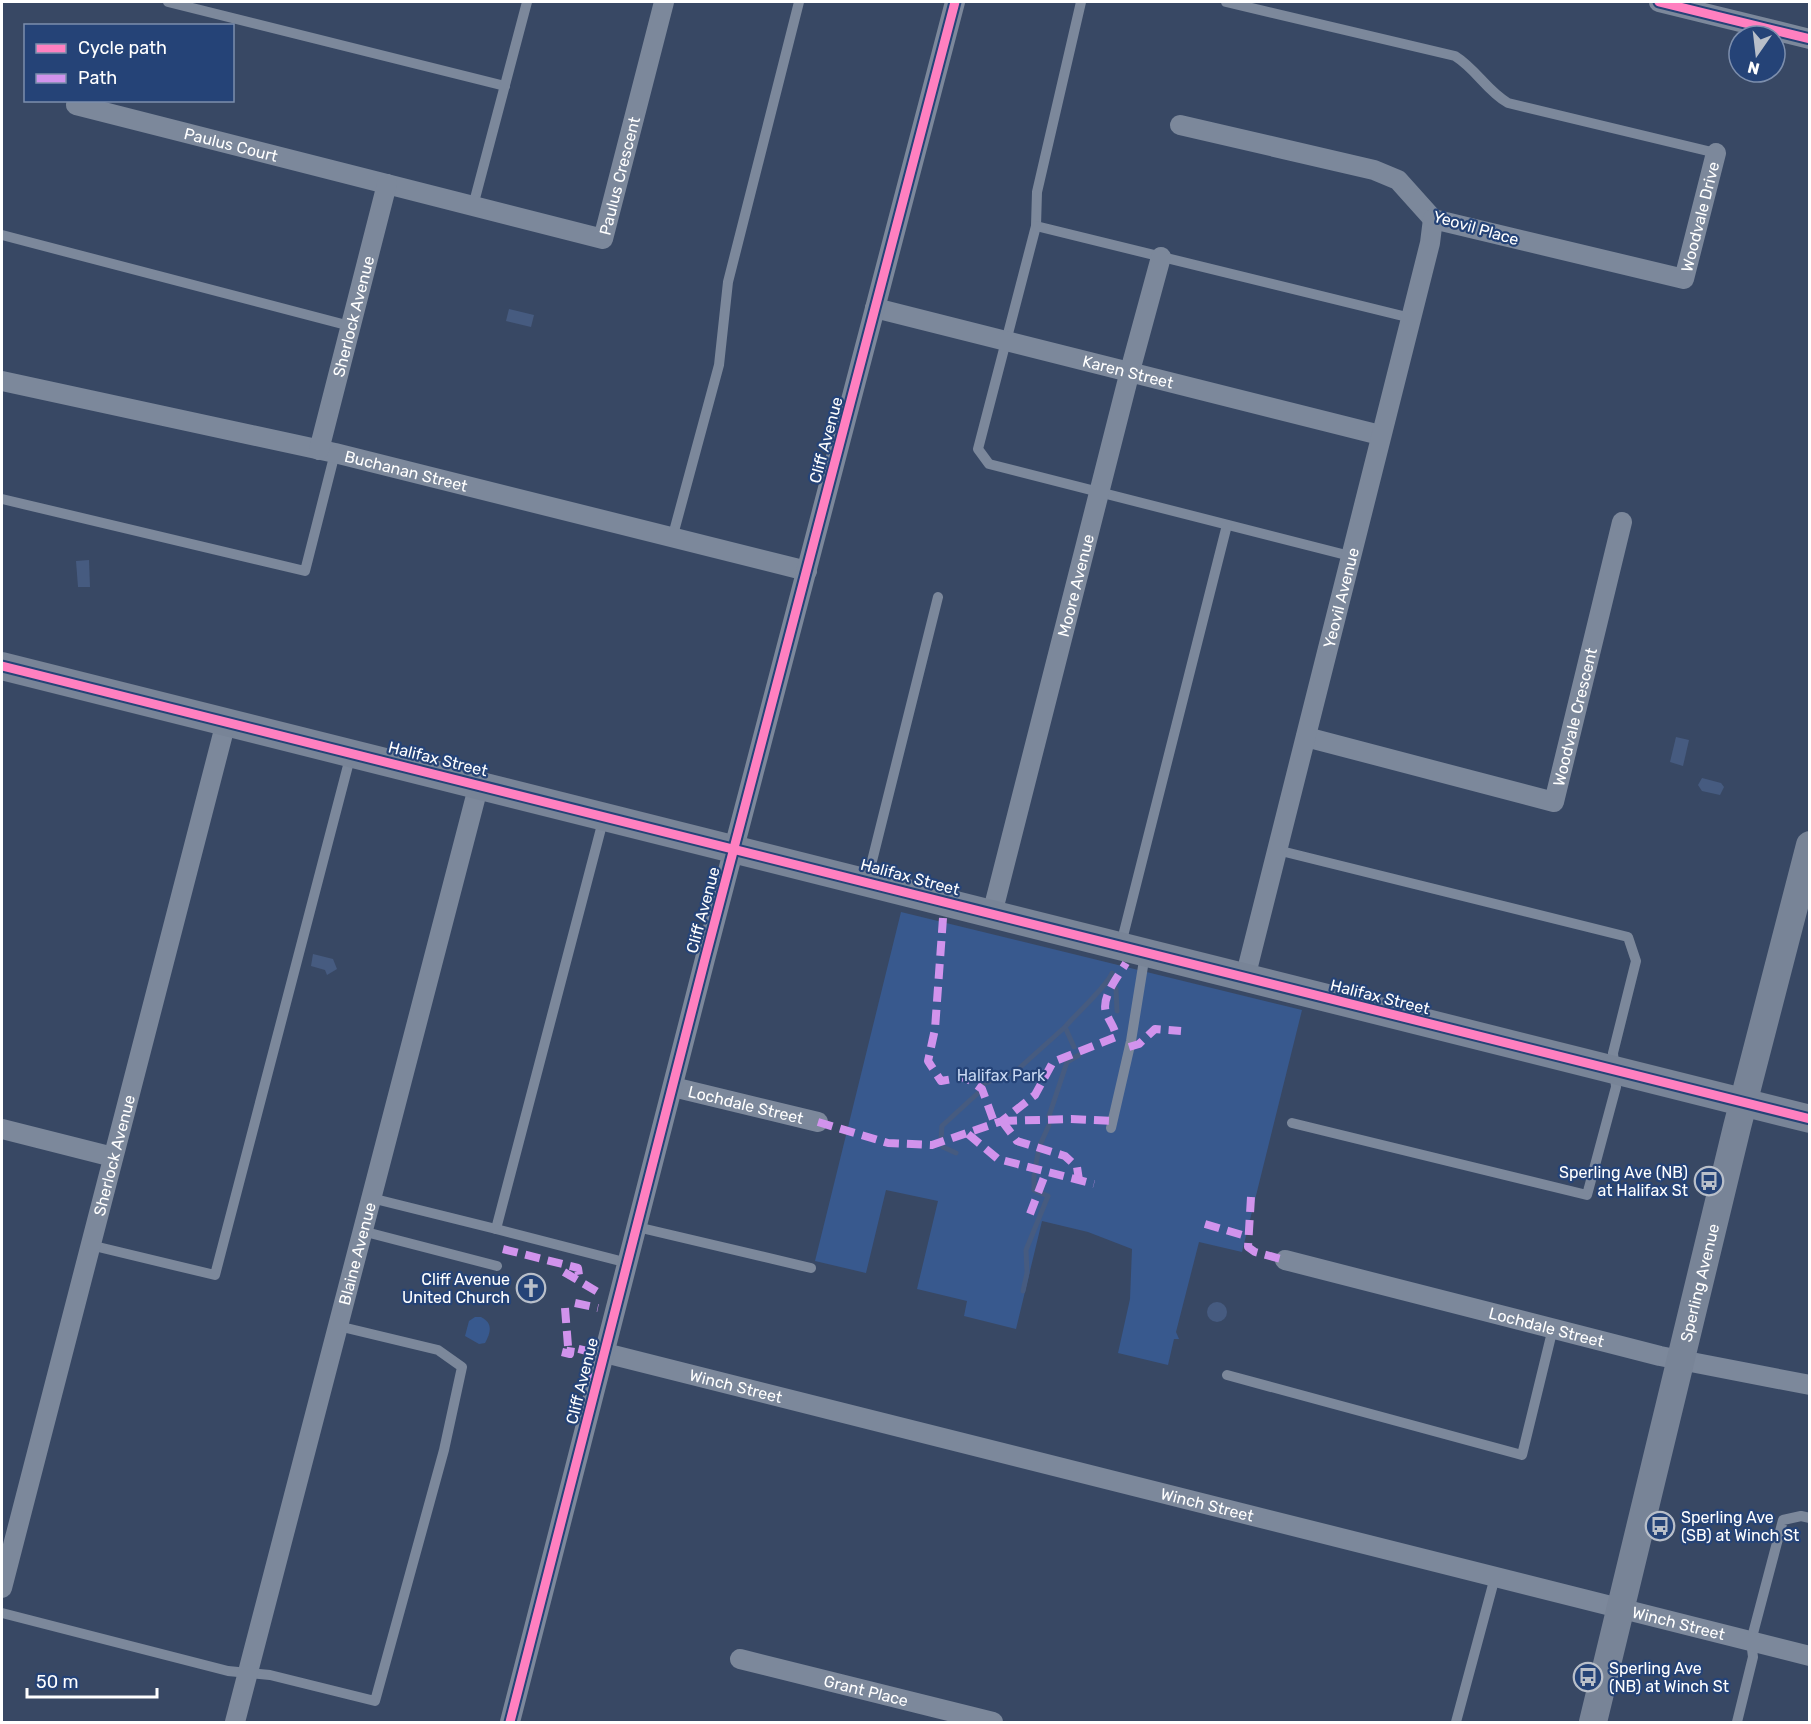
<svg xmlns="http://www.w3.org/2000/svg" width="1811" height="1724" viewBox="0 0 1811 1724" font-family="Rubik,sans-serif">
<rect width="100%" height="100%" fill="#384864"/>
<g fill="#38598e">
<polygon points="901,912 1302,1010 1242,1252 1199,1242 1176,1332 1179,1339 1174,1339 1168,1365 1118,1353 1130,1299 1132,1249 1088,1232 1042,1221 1016,1329 964,1316 967,1301 917,1289 938,1201 886,1190 866,1273 815,1261"/>
<path d="M 475,1317 L 481,1317 C 493,1323 491,1332 485,1343 L 479,1344 L 465,1336 L 469,1321 Z"/>
</g>
<g fill="#465b80">
<polygon points="509,309 534,315 531,327 506,321"/>
<polygon points="89,560 90,587 78,587 76,561"/>
<polygon points="1676,737 1689,740 1683,766 1670,762"/>
<polygon points="1702,778 1721,783 1724,787 1720,795 1702,791 1698,785"/>
<polygon points="313,954 333,959 337,969 327,975 325,970 311,966"/>
<circle cx="1217" cy="1312" r="10"/>
</g>
<g fill="none" stroke-linecap="round" stroke-linejoin="round">
<g stroke="#465b80" stroke-width="5">
<polyline points="1116,989 1117,1011"/>
<path d="M 1074,1047 L 1065,1027 C 1076,1014 1108,985 1112,973"/>
<polyline points="983,1084 1016,1071 1065,1027"/>
<polyline points="1049,1116 1067,1062 1079,1055"/>
<polyline points="941,1140 942,1126 978,1093"/>
<polyline points="1040,1145 1049,1125"/>
<polyline points="943,1147 956,1153"/>
<polyline points="1036,1164 1038,1153"/>
<polyline points="1023,1291 1027,1273 1026,1250 1048,1196 1034,1190 1034,1175"/>
</g>
<g stroke="#7c889b" stroke-width="10">
<polyline points="168,2 505,86"/>
<polyline points="1081,2 1037,192 1036,226 978,449 989,464 1350,556"/>
<path d="M 1226,2 L 1455,56 C 1476,69 1487,91 1508,103 L 1716,153"/>
<polyline points="473,206 527,2"/>
<polyline points="1036,226 1411,318"/>
<polyline points="2,235 350,326"/>
<polyline points="2,499 305,571 335,453"/>
<polyline points="673,535 719,365 728,282 799,2"/>
<polyline points="604,817 496,1229 628,1263"/>
<polyline points="1277,850 1628,937 1636,961 1613,1053 1616,1087 1587,1195 1292,1123"/>
<polyline points="867,881 938,597"/>
<polyline points="1121,944 1227,525"/>
<polyline points="1111,1128 1131,1041 1145,954"/>
<polyline points="371,1198 496,1229"/>
<polyline points="637,1227 811,1268"/>
<polyline points="362,1231 497,1266"/>
<polyline points="90,1245 215,1275 351,754"/>
<polyline points="1227,1375 1522,1455 1553,1328"/>
<polyline points="2,1613 228,1671 270,1675 375,1701 444,1450 462,1367 438,1350 338,1326"/>
<polyline points="1456,1722 1495,1577"/>
<polyline points="1737,1722 1753,1657 1751,1641 1783,1520 1801,1516 1810,1518"/>
</g>
<g stroke="#7c889b" stroke-width="20">
<polyline points="1659,2 1810,39"/>
<path id="s1" d="M 76,105 L 603,239 L 664,2"/>
<path id="s2" d="M 1180,125 L 1374,170 L 1398,180 L 1433,219 L 1684,279 L 1716,153"/>
<path id="s3" d="M 875,308 L 1380,435"/>
<path id="s4" d="M 2,381 L 335,453 L 807,571"/>
<path id="s5" d="M 319,450 L 387,184"/>
<path id="s6" d="M 1306,737 L 1554,802 L 1622,522"/>
<path id="s7" d="M 992,914 L 1130,371 L 1161,257"/>
<path id="s8" d="M 1245,978 L 1430,243 L 1433,219"/>
<path id="s9" d="M 673,1087 L 818,1122"/>
<polyline points="2,1129 113,1157"/>
<path id="s10" d="M 1285,1260 L 1660,1356 L 1810,1385"/>
<path id="s11" d="M 605,1353 L 1810,1656"/>
<path id="s12" d="M 2,1588 L 226,722"/>
<path id="s13" d="M 740,1659 L 993,1722"/>
<path id="s14" d="M 235,1722 L 479,784"/>
<polyline points="510,1722 705,959 955,2"/>
</g>
<g stroke="#788497" stroke-width="28">
<polyline points="2,666 1810,1119"/>
<path id="s15" d="M 1593,1722 L 1737,1127 L 1810,845"/>
</g>
<g stroke="#d193ec" stroke-width="8" stroke-dasharray="15 8" stroke-linecap="butt">
<polyline points="943,918 935,1029 928,1061 941,1081 965,1077 982,1089 994,1122"/>
<polyline points="1129,1047 1139,1044 1155,1029 1181,1031"/>
<polyline points="1002,1121 1071,1119 1112,1121"/>
<polyline points="1002,1121 1017,1141 1065,1156 1077,1167 1079,1180"/>
<path d="M 818,1122 L 888,1143 L 932,1145 L 1002,1121 L 1035,1095 L 1053,1062 L 1116,1037 C 1115,1028 1111,1024 1107,1015 C 1099,999 1118,977 1126,963"/>
<polyline points="968,1134 998,1159 1094,1184"/>
<polyline points="1251,1197 1248,1247 1255,1252 1285,1260"/>
<polyline points="1030,1214 1046,1172"/>
<polyline points="1205,1224 1249,1237"/>
<polyline points="503,1249 578,1268 580,1282"/>
<polyline points="564,1272 601,1294"/>
<polyline points="575,1303 598,1308"/>
<polyline points="565,1308 568,1346 571,1347"/>
<polyline points="562,1352 570,1354 571,1347 587,1351"/>
<polyline points="581,1374 598,1379"/>
</g>
<g stroke="#254377" stroke-width="13">
<g id="cycleway">
<polyline points="1659,2 1810,39"/>
<polyline points="2,666 1810,1119"/>
<polyline points="510,1722 705,959 955,2"/>
</g>
</g>
<use href="#cycleway" stroke="#ff80c0" stroke-width="9"/>
</g>
<defs>
<g id="bus-ring" transform="scale(1.5)"><circle r="9.5" fill="#254377" stroke="#b9bfc9" stroke-width="1.5"/><path d="M-5-6H5V4H4V6H2V4H-2V6H-4V4H-5ZM-3.5-4V0h7V-4ZM-3.5 1.2v1.5H-2V1.2ZM2 1.2v1.5H3.5V1.2Z" fill="#b9bfc9"/></g>
<g id="church-ring" transform="scale(1.5)"><circle r="9.5" fill="#254377" stroke="#b9bfc9" stroke-width="1.5"/><path d="M-1.2-6h2.4v3.5h3.3v2.4h-3.3V6h-2.4V-.1h-3.3v-2.4h3.3Z" fill="#b9bfc9"/></g>
</defs>
<g fill-rule="evenodd">
<use href="#bus-ring" x="1709" y="1181"/>
<use href="#church-ring" x="531" y="1288"/>
<use href="#bus-ring" x="1660" y="1526"/>
<use href="#bus-ring" x="1588" y="1677"/>
</g>
<g text-anchor="middle" dominant-baseline="central" stroke-width="4.5" stroke-linejoin="round" paint-order="stroke">
<g font-size="16" fill="#fff" stroke="#254377">
<text stroke="none"><textPath href="#s1" startOffset="160">Paulus Court</textPath></text>
<text stroke="none"><textPath href="#s1" startOffset="609">Paulus Crescent</textPath></text>
<text stroke="none"><textPath href="#s2" startOffset="600">Woodvale Drive</textPath></text>
<text transform="translate(1476 228) rotate(16)">Yeovil Place</text>
<text stroke="none"><textPath href="#s5" startOffset="138">Sherlock Avenue</textPath></text>
<text stroke="none"><textPath href="#s3" startOffset="261">Karen Street</textPath></text>
<text transform="translate(826 440) rotate(-75)">Cliff Avenue</text>
<text stroke="none"><textPath href="#s4" startOffset="414">Buchanan Street</textPath></text>
<text stroke="none"><textPath href="#s7" startOffset="339">Moore Avenue</textPath></text>
<text stroke="none"><textPath href="#s8" startOffset="392">Yeovil Avenue</textPath></text>
<text stroke="none"><textPath href="#s6" startOffset="344">Woodvale Crescent</textPath></text>
<text transform="translate(438 759) rotate(14)">Halifax Street</text>
<text transform="translate(910 877) rotate(15)">Halifax Street</text>
<text transform="translate(703 910) rotate(-75)">Cliff Avenue</text>
<text transform="translate(1380 997) rotate(14)">Halifax Street</text>
<text stroke="none"><textPath href="#s9" startOffset="75">Lochdale Street</textPath></text>
<text stroke="none"><textPath href="#s12" startOffset="447">Sherlock Avenue</textPath></text>
<text stroke="none"><textPath href="#s14" startOffset="484">Blaine Avenue</textPath></text>
<text stroke="none"><textPath href="#s15" startOffset="452">Sperling Avenue</textPath></text>
<text stroke="none"><textPath href="#s10" startOffset="270">Lochdale Street</textPath></text>
<text transform="translate(582 1381) rotate(-76)">Cliff Avenue</text>
<text stroke="none"><textPath href="#s11" startOffset="135">Winch Street</textPath></text>
<text stroke="none"><textPath href="#s11" startOffset="621">Winch Street</textPath></text>
<text stroke="none"><textPath href="#s11" startOffset="1107">Winch Street</textPath></text>
<text stroke="none"><textPath href="#s13" startOffset="130">Grant Place</textPath></text>
</g>
<g font-size="16" fill="#c8d8f2" stroke="#254377">
<text x="1001" y="1075">Halifax Park</text>
</g>
<g font-size="16" fill="#fff" stroke="#254377" text-anchor="end">
<text x="1688" y="1172">Sperling Ave (NB)<tspan x="1688" dy="18">at Halifax St</tspan></text>
<text x="510" y="1279">Cliff Avenue<tspan x="510" dy="18">United Church</tspan></text>
<text x="1681" y="1517" text-anchor="start">Sperling Ave<tspan x="1681" dy="18">(SB) at Winch St</tspan></text>
<text x="1609" y="1668" text-anchor="start">Sperling Ave<tspan x="1609" dy="18">(NB) at Winch St</tspan></text>
</g>
</g>
<rect width="1811" height="1724" fill="none" stroke="#ffffff" stroke-width="6"/>
<rect x="24" y="24" width="210" height="78" fill="#254377" stroke="#7c8ead" stroke-width="1.5"/>
<rect x="36" y="44" width="30" height="9" fill="#ff80c0" stroke="#7c8ead" stroke-width="1.5"/>
<text x="78" y="54" font-size="18" fill="#ffffff">Cycle path</text>
<rect x="36" y="74" width="30" height="9" fill="#d193ec" stroke="#7c8ead" stroke-width="1.5"/>
<text x="78" y="84" font-size="18" fill="#ffffff">Path</text>
<g transform="translate(1757 54) rotate(194)"><circle r="28" fill="#254377" stroke="#7c8ead" stroke-width="1.5"/>
<path d="M0-4.5L10 22L0 15L-10 22Z" fill="#b9bfc9"/>
<text y="-9" font-size="16" font-weight="bold" text-anchor="middle" fill="#ffffff">N</text>
</g>
<path d="M27 1688v9h130v-9" fill="none" stroke="#ffffff" stroke-width="3"/>
<text x="36" y="1688" font-size="18" fill="#ffffff" stroke="#254377" stroke-width="4.5" paint-order="stroke">50 m</text>
</svg>
